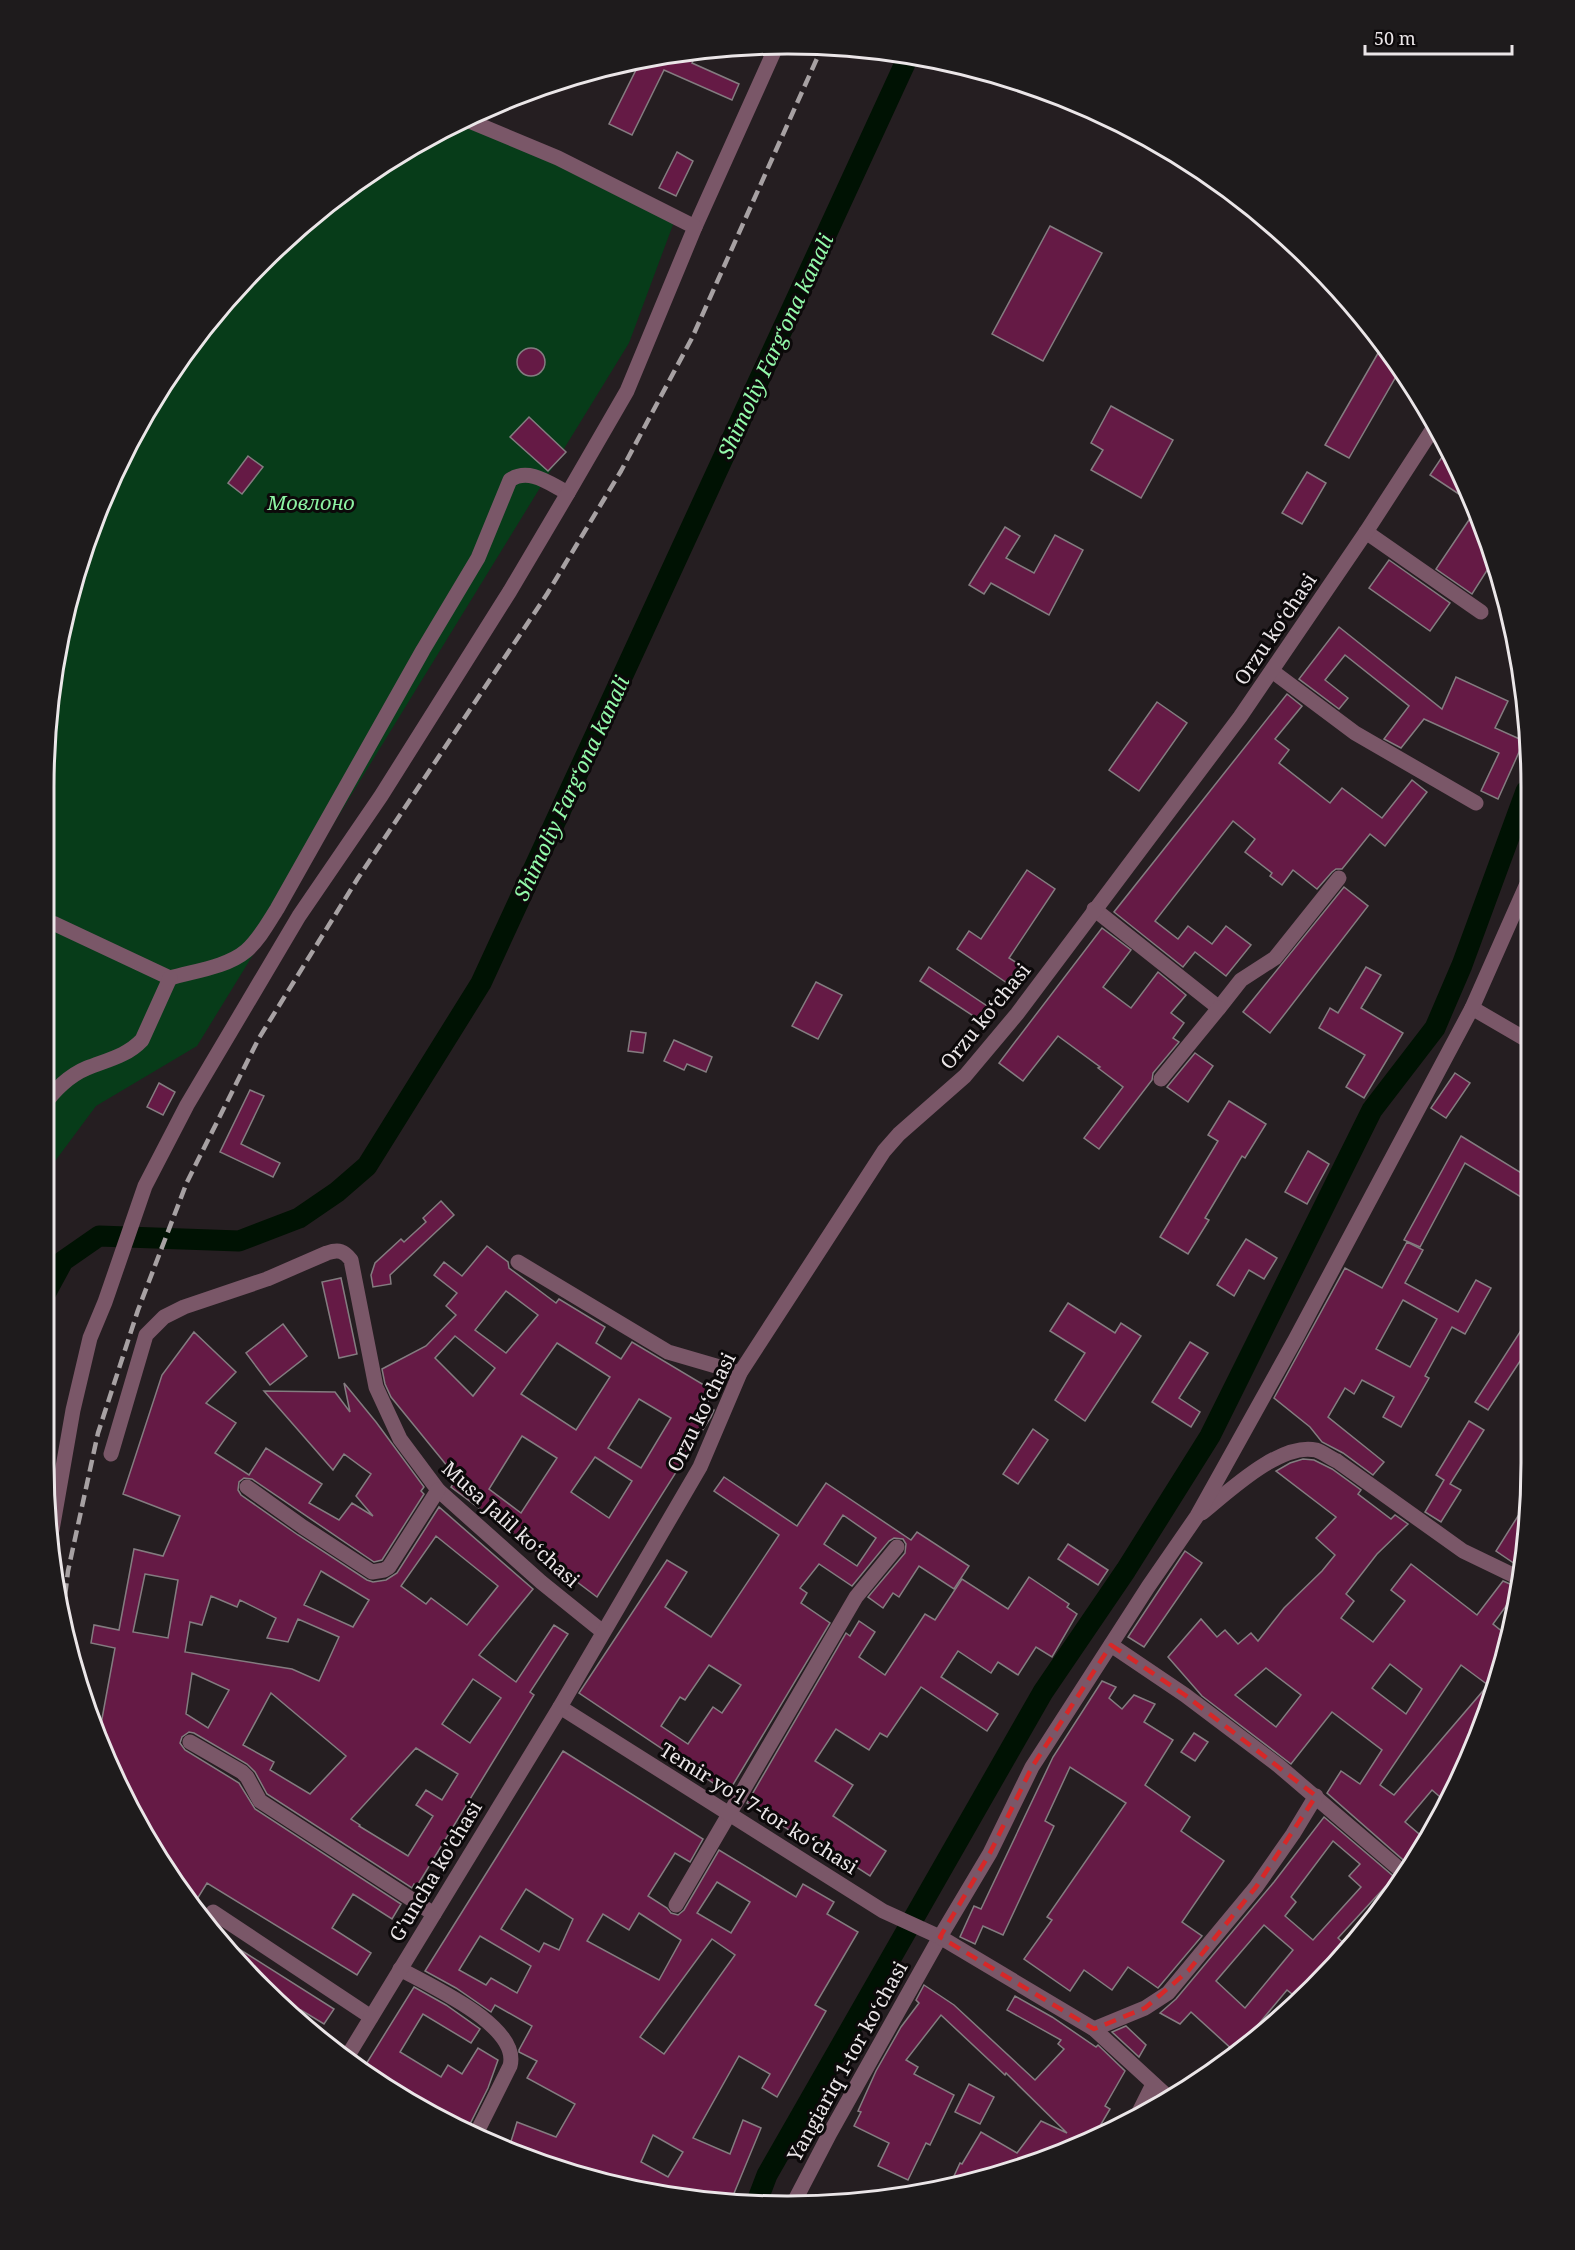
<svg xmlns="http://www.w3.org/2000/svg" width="1575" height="2250" viewBox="0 0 1575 2250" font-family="'Noto Serif',serif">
<rect width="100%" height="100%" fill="#251e21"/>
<polygon fill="#073c19" points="466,120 674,222 629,343 197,1046 96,1106 44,1176 44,787 58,642 100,503 143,416 197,334 297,228 415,143"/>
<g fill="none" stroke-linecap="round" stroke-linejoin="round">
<g stroke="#001203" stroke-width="21">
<polyline points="44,1296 63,1261 99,1236 239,1241 299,1218 337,1192 367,1166 481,983 908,57"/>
<polyline points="756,2204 767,2175 1043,1692 1126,1570 1210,1436 1372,1110 1435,1028 1462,965 1526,791"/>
</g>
</g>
<g fill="#651a45" stroke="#847c80" stroke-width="1.5" fill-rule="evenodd">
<polygon points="690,50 698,50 692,63 739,84 732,100 664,70 632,135 609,124 640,62"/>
<polygon points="677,152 693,161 676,196 659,188"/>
<polygon points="1050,226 1102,253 1043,361 992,334"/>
<polygon points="1381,348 1398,373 1349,458 1325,445"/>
<circle cx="531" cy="362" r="14"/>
<polygon points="1111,406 1173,440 1141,498 1091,470 1103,450 1091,443"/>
<polygon points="529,417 566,452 548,471 510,437"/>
<polygon points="1448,448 1455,459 1471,502 1430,475"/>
<polygon points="248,456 263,467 242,494 228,483"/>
<polygon points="1307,472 1326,483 1302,524 1282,513"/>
<polygon points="1475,511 1493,561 1472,594 1436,569"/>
<polygon points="1005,527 1020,536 1006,558 1034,573 1055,535 1083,550 1049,615 991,583 984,594 969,585"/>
<polygon points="1389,560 1450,603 1430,631 1369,588"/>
<polygon points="1339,627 1442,709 1456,677 1508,701 1495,728 1524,741 1498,799 1481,791 1499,753 1424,719 1401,748 1384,739 1409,706 1345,655 1325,680 1348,698 1339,709 1299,679"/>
<polygon points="1287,694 1302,706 1275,739 1289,750 1279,763 1330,803 1342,788 1382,818 1412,780 1427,792 1385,846 1370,834 1342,869 1336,869 1332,872 1317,889 1293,870 1282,885 1270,876 1272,873 1245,852 1255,839 1233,821 1155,921 1178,939 1188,926 1212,944 1226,926 1251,945 1226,976 1195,952 1183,967 1114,912"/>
<polygon points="1157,702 1187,723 1139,791 1109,770"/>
<polygon points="1027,870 1055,889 1009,958 1020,965 1007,983 957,949 969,931 981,939"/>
<polygon points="1344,887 1368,906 1270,1033 1243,1012"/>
<polygon points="1102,928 1131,950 1103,987 1131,1008 1158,972 1186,995 1171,1013 1184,1023 1173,1038 1179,1042 1153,1073 1152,1080 1099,1149 1084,1138 1123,1087 1098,1068 1100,1067 1058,1036 1023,1081 999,1063"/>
<polygon points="929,967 990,1008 981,1021 920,981"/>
<polygon points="1366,967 1381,975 1361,1008 1403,1033 1364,1098 1346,1087 1365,1055 1319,1028 1330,1008 1338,1013"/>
<polygon points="816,982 842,995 818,1039 792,1026"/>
<polygon points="631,1031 646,1033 643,1053 628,1051"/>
<polygon points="674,1040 712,1057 706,1072 687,1064 684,1070 664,1061"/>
<polygon points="1195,1053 1213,1066 1188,1102 1167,1087"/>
<polygon points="1455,1073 1470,1083 1446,1118 1431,1108"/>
<polygon points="159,1083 175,1092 163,1115 147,1107"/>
<polygon points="250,1090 264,1096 241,1144 280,1163 273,1177 220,1152"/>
<polygon points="1229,1101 1266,1124 1245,1158 1242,1156 1205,1218 1209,1220 1188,1254 1160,1237 1218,1141 1208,1135"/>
<polygon points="1461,1136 1528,1177 1528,1186 1521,1197 1465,1163 1420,1247 1404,1240"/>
<polygon points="1308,1151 1329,1164 1307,1204 1285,1192"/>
<polygon points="441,1201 454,1215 390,1275 391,1284 373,1287 371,1275 375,1263 401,1239 404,1242 426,1222 423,1218"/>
<polygon points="1246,1239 1277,1258 1264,1279 1249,1270 1234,1296 1217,1285"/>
<path d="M 1407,1242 L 1423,1250 L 1405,1283 L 1458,1312 L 1476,1280 L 1491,1288 L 1465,1334 L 1452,1327 L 1425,1376 L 1429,1378 L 1401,1427 L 1383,1417 L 1394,1397 L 1362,1380 L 1354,1394 L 1345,1388 L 1328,1417 L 1384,1462 L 1373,1475 L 1343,1453 L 1322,1442 L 1310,1427 L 1274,1398 L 1345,1268 L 1382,1288 ZM 1403,1300 L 1437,1319 L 1410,1367 L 1376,1349 Z"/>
<path d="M 487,1246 L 508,1262 L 509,1268 L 556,1303 L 559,1299 L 605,1327 L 596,1343 L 621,1359 L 632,1342 L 714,1391 L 706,1405 L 714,1410 L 711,1417 L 597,1597 L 451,1487 L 457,1478 L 391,1397 L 385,1384 L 382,1369 L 426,1346 L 456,1315 L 446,1306 L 457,1293 L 434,1275 L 444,1262 L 462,1276 ZM 506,1291 L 538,1315 L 506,1353 L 475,1330 ZM 455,1336 L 495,1368 L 473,1396 L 435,1358 ZM 557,1343 L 610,1377 L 576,1430 L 521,1394 ZM 639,1399 L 671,1418 L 641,1468 L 608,1448 ZM 522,1436 L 557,1458 L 521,1513 L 489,1489 ZM 595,1457 L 632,1481 L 609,1518 L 571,1492 Z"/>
<polygon points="341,1278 357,1354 339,1358 322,1282"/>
<polygon points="1068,1303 1115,1333 1121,1323 1141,1336 1085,1421 1055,1400 1085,1353 1050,1331"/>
<polygon points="1529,1318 1529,1358 1524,1355 1488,1410 1475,1402"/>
<polygon points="283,1324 307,1356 270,1385 246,1353"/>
<path d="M 194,1332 L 236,1372 L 206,1403 L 236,1423 L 215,1453 L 249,1475 L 266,1448 L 322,1484 L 309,1503 L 339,1520 L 352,1503 L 373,1516 L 356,1496 L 371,1474 L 344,1454 L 333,1470 L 264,1391 L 335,1392 L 350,1412 L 344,1383 L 376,1422 L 424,1487 L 421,1491 L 424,1494 L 382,1560 L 374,1562 L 252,1479 L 244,1478 L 239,1482 L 238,1490 L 241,1495 L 298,1535 L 367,1580 L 373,1582 L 386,1580 L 397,1573 L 439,1507 L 533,1589 L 479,1655 L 516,1682 L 554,1625 L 568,1634 L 530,1692 L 534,1695 L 489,1768 L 417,1886 L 414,1884 L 412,1888 L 267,1794 L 255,1772 L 247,1764 L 194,1733 L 189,1732 L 182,1737 L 180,1743 L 185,1750 L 239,1783 L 255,1809 L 401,1904 L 392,1919 L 353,1894 L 332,1928 L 371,1953 L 357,1975 L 207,1883 L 194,1904 L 169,1876 L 120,1791 L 99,1735 L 115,1648 L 91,1643 L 94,1625 L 119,1630 L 134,1549 L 163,1556 L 180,1516 L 123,1494 L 162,1375 ZM 436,1536 L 498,1586 L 467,1625 L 431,1598 L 426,1604 L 401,1586 ZM 321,1571 L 369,1600 L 353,1627 L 304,1605 ZM 145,1574 L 178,1580 L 168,1638 L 133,1632 ZM 211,1596 L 237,1607 L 240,1600 L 276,1618 L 267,1638 L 288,1642 L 298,1619 L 339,1637 L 319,1681 L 292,1669 L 185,1652 L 190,1622 L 202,1625 ZM 192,1673 L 229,1690 L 208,1728 L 186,1714 ZM 473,1679 L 501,1698 L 470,1743 L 442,1724 ZM 271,1693 L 346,1756 L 310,1794 L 270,1770 L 274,1762 L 243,1745 ZM 416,1748 L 458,1774 L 442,1800 L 426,1790 L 416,1805 L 433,1816 L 408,1856 L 359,1826 L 360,1825 L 351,1819 Z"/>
<polygon points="1190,1342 1208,1353 1179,1398 1200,1412 1191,1427 1152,1402"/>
<polygon points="1469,1421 1484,1430 1450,1484 1461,1490 1441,1522 1425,1512 1444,1480 1436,1475"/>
<polygon points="1033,1429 1048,1440 1018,1484 1003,1474"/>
<path d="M 1303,1459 L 1314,1460 L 1332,1469 L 1361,1490 L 1358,1494 L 1391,1519 L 1395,1515 L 1408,1524 L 1377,1554 L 1346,1594 L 1354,1601 L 1341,1618 L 1373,1642 L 1405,1601 L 1391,1590 L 1411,1564 L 1477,1615 L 1503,1581 L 1517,1587 L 1515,1602 L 1511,1599 L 1493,1624 L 1509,1637 L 1506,1655 L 1455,1791 L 1447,1803 L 1432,1790 L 1405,1822 L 1425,1839 L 1409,1865 L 1327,1793 L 1341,1771 L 1360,1784 L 1382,1750 L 1332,1712 L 1291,1764 L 1202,1696 L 1168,1657 L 1201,1619 L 1217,1637 L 1225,1630 L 1238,1644 L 1251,1633 L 1258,1641 L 1284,1608 L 1322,1571 L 1335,1555 L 1316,1538 L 1336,1517 L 1276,1471 L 1290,1463 ZM 1390,1664 L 1422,1689 L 1406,1714 L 1372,1688 ZM 1461,1665 L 1488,1685 L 1394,1795 L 1380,1785 ZM 1266,1668 L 1301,1695 L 1276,1727 L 1235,1695 Z"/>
<path d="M 724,1477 L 797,1526 L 826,1483 L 911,1540 L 917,1532 L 969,1566 L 954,1589 L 919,1566 L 899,1597 L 893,1593 L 883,1608 L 868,1597 L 905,1553 L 906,1544 L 903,1539 L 894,1538 L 889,1541 L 852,1586 L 819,1564 L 800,1588 L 807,1593 L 801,1603 L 830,1623 L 728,1793 L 579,1693 L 667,1560 L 687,1572 L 665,1607 L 711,1637 L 779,1535 L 714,1491 ZM 843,1515 L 876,1538 L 857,1566 L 824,1544 ZM 709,1665 L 741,1685 L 722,1713 L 713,1707 L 688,1744 L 661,1726 L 680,1697 L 685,1700 Z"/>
<polygon points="1518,1516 1528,1522 1521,1568 1496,1551"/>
<polygon points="1068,1544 1108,1570 1098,1585 1058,1559"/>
<polygon points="1185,1551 1202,1563 1144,1647 1128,1637"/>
<polygon points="1029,1577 1069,1604 1067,1607 1077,1614 1052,1657 1036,1647 1018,1675 998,1662 991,1673 958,1651 941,1677 998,1714 987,1731 921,1687 887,1737 880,1733 869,1750 836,1729 815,1761 853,1785 833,1816 886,1851 870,1876 812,1838 809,1843 747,1803 846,1633 850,1636 859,1621 875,1632 859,1657 885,1675 925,1614 935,1620 962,1579 1008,1609"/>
<polygon points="1102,1681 1116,1687 1109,1698 1122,1709 1134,1695 1155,1704 1144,1722 1173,1740 1145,1785 1190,1817 1181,1831 1224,1861 1182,1922 1202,1936 1158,1988 1128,1967 1112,1990 1084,1970 1070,1991 1024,1959 1052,1920 1047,1917 1126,1803 1070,1767 1045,1821 1054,1826 1003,1935 983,1926 975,1944 960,1937 974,1906 981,1909 1053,1757"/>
<polygon points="1194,1733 1208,1742 1195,1761 1181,1752"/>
<path d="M 563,1751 L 703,1839 L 690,1862 L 675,1853 L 648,1896 L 667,1908 L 671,1913 L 678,1915 L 684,1910 L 719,1850 L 796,1897 L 803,1884 L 834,1902 L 827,1914 L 858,1932 L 815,2005 L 826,2011 L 777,2097 L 762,2088 L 770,2074 L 739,2056 L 693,2138 L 730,2154 L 743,2120 L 761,2128 L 730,2203 L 691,2200 L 659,2192 L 632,2180 L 630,2184 L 508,2151 L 517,2122 L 556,2137 L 575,2104 L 527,2078 L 537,2061 L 519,2052 L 519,2050 L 532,2026 L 495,2005 L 491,2012 L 456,1988 L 425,1971 ZM 717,1882 L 750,1902 L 731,1933 L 697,1913 ZM 526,1889 L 573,1919 L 559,1950 L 544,1943 L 539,1952 L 501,1929 ZM 639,1913 L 681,1940 L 659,1980 L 587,1941 L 603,1914 L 629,1930 ZM 480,1936 L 531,1966 L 517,1993 L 491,1978 L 486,1985 L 459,1970 ZM 712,1939 L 735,1955 L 664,2054 L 640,2037 ZM 653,2135 L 683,2152 L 668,2177 L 641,2162 Z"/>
<path d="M 1324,1817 L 1399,1881 L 1392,1893 L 1385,1887 L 1338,1938 L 1348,1947 L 1335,1961 L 1331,1957 L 1297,1998 L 1287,1990 L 1247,2038 L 1250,2041 L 1234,2051 L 1191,2012 L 1180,2024 L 1160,2013 L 1176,1999 L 1274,1882 ZM 1333,1841 L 1360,1864 L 1349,1876 L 1361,1887 L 1313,1940 L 1285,1916 L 1296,1902 L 1291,1897 ZM 1264,1925 L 1293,1950 L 1245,2008 L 1216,1981 Z"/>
<polygon points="239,1949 334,2009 324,2024 301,2010 295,2019 284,2007 287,2002 270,1991 236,1953"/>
<polygon points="924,1985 954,2005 1035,2080 1064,2049 1058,2044 1061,2040 1007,2010 1015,1996 1052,2017 1096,2047 1098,2045 1125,2071 1105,2106 1110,2109 1093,2138 949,2187 960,2163 962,2164 981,2132 1017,2153 1041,2121 1067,2133 1006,2073 1005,2075 941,2015 906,2060 918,2067 914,2074 954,2095 930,2145 926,2143 908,2180 878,2166 889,2143 854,2126 861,2112 858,2111 876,2071 901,2027 919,2003 916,2000"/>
<polygon points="414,1987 446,2005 480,2029 471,2043 423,2014 400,2052 441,2077 448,2065 462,2074 478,2048 498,2060 488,2088 466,2132 426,2112 363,2069"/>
<polygon points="1126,2026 1146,2045 1139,2057 1112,2032"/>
<polygon points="969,2084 994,2097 980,2124 955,2112"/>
</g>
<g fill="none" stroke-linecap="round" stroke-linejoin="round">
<g stroke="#7a5768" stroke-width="15">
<polyline points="695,227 776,47"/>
<polyline points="1366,532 1481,612"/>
<polyline points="1272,671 1355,733 1476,803"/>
<polyline points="1094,909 1219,1008 1241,980 1275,958 1339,878"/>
<path d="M 44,922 L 55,924 L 170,978 C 194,971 227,967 246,951 C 259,940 268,923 277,909 L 423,650 L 478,558 L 510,480 C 529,467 550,484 568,493"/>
<polyline points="1472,1008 1527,1040"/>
<polyline points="1161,1079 1219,1008"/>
<path d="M 44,1105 C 54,1090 70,1075 87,1068 C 107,1060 127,1056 142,1040 L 170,978"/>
<polyline points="518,1262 668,1352 740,1373"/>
<path d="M 111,1454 L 146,1335 L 164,1317 L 184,1307 L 267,1279 L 327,1253 C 339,1249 344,1251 351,1260 L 376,1387 L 400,1439 L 438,1490 L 541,1582 L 603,1632"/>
<polyline points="247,1487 303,1527 372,1572 384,1570 389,1567 438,1490"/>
<path d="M 1202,1513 C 1228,1492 1280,1442 1316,1450 C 1323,1452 1330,1458 1337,1461 L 1463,1551 L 1519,1578"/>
<polyline points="1111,1645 1185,1695 1279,1766 1404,1873"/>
<polyline points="190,1742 242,1772 247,1777 260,1801 434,1914"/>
<polyline points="676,1905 856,1597 897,1547"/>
<polyline points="213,1912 371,2017"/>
<path d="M 400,1969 C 430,1986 521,2026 510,2066 L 475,2136"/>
<polyline points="1094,2029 1145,2008 1168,1993 1256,1887 1293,1834 1316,1796"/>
<polyline points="1137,2116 1153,2084"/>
<polyline points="792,2206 830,2133 940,1937 990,1853 1032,1767 1148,1587 1197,1516 1295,1340 1472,1008 1526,886"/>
</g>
<g stroke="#7a5768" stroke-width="15">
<polyline points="52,1530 73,1410 90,1338 105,1302 145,1186 187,1105 299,916 381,796 510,591 568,493 627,391 695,227 558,158 467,120"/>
<polyline points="560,1707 883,1911 940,1937 1094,2029 1167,2096"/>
<polyline points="347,2057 560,1707 700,1467 740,1373 884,1151 899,1134 965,1076 1017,1014 1240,717 1366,532 1434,427"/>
</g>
<polyline stroke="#a7a1a3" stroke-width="4.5" stroke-dasharray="12 6" stroke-linecap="butt" points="63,1613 68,1571 98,1433 138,1310 187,1182 259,1038 358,878 547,594 621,471 692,338 823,45"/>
</g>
<path fill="none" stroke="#d62828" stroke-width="4.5" stroke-dasharray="12 8" stroke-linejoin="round" d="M 1111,1645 L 1185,1695 L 1316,1796 L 1256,1887 L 1188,1971 L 1145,2008 L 1094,2029 L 940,1937 L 990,1853 L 1032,1767 Z"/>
<g text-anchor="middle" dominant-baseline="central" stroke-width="6" stroke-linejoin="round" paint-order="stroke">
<g font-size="20" font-style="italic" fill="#8cf2a2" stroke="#0c090a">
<text x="311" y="502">Мовлоно</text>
</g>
<g font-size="20" fill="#ebe6e8" stroke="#0c090a">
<text transform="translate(1275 629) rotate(-56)">Orzu koʻchasi</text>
<text transform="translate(985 1016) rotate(-51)">Orzu koʻchasi</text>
<text transform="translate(701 1412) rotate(-64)">Orzu koʻchasi</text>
<text transform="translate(511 1524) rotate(42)">Musa Jalil koʻchasi</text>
<text transform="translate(759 1808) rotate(32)">Temir yoʻl 7-tor koʻchasi</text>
<text transform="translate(435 1871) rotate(-59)">G'uncha ko'chasi</text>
<text transform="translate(847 2061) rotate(-61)">Yangiariq 1-tor koʻchasi</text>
</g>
<g font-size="21" font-style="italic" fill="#94fbab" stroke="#0c090a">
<text transform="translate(775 346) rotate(-65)">Shimoliy Fargʻona kanali</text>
<text transform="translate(571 788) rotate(-65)">Shimoliy Fargʻona kanali</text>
</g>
</g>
<path d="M0 0H1575V2250H0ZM787 54H788A733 733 0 0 1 1521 787V1463A733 733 0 0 1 788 2196H787A733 733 0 0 1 54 1463V787A733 733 0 0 1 787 54Z" fill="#1e1b1c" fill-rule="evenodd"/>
<path fill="none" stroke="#ebe6e8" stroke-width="3" d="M787 54H788A733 733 0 0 1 1521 787V1463A733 733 0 0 1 788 2196H787A733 733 0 0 1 54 1463V787A733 733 0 0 1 787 54Z"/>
<path d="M1365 45v9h147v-9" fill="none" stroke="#ebe6e8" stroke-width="3"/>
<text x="1374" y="45" font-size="18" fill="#ebe6e8" stroke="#0c090a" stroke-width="4.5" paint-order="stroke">50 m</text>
</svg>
